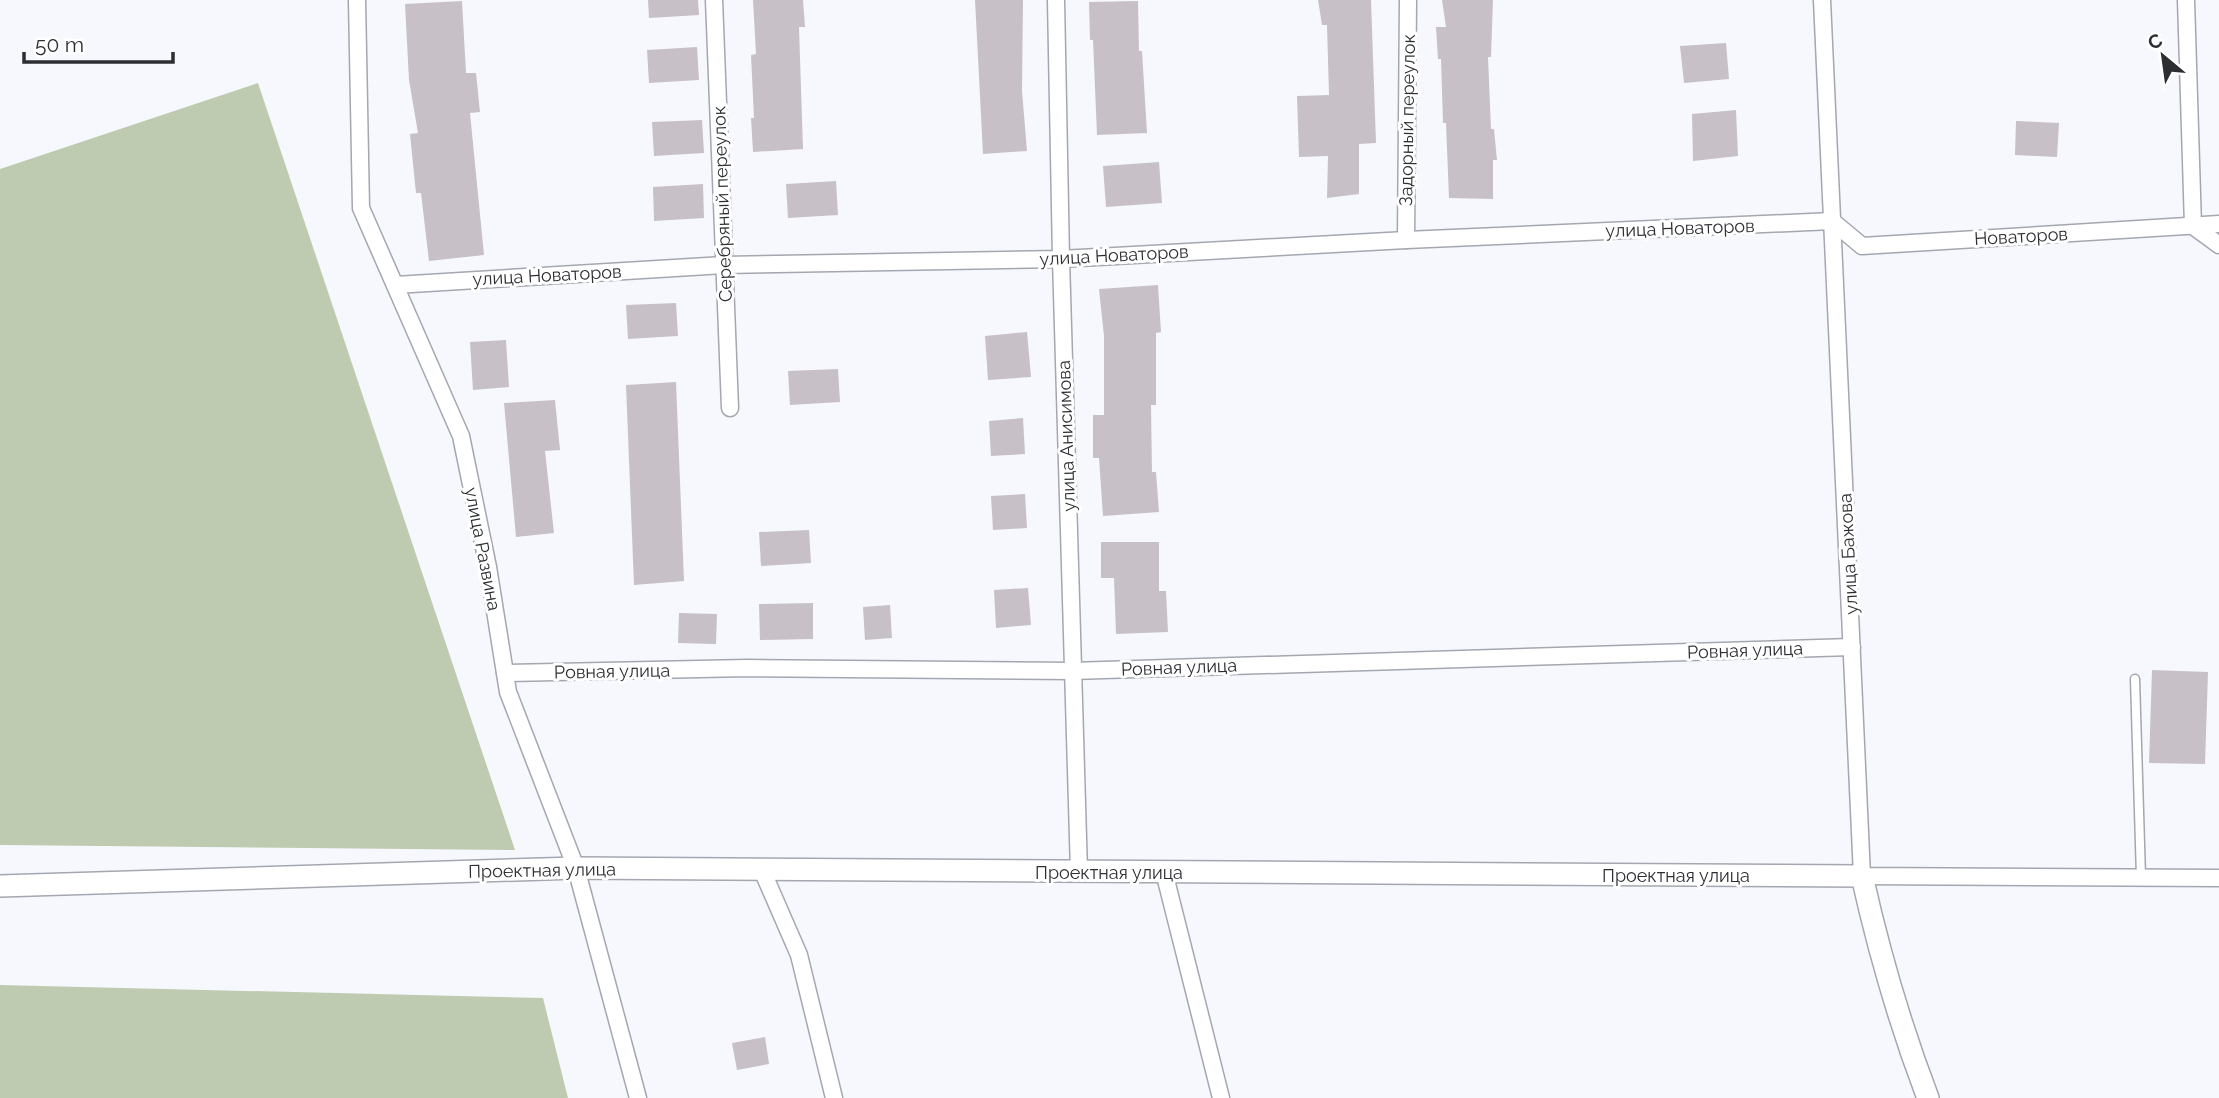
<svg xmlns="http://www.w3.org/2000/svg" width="2219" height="1098" viewBox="0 0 2219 1098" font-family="Raleway,sans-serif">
<rect width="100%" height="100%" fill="#f6f8fe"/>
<g fill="#bfcbb0">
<polygon points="258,83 515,850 0,845 0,169"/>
<polygon points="0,985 543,998 568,1098 0,1098"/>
</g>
<g fill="#c8c0c7">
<polygon points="648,0 698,0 699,15 649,18"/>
<polygon points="753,0 803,0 805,27 799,27 803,149 753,152 751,118 754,118 751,55 756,54"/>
<polygon points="975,0 1023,0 1022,91 1027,151 983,154"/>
<polygon points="1318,0 1371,0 1376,143 1359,144 1359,194 1327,198 1328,156 1299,157 1297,96 1329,95 1327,25 1322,25"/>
<polygon points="1442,0 1493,0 1491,57 1488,57 1491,129 1494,129 1497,160 1493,160 1493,199 1449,198 1446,123 1443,123 1441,59 1438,59 1436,27 1446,27"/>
<polygon points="462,1 466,73 476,73 480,112 470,113 484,255 429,261 421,193 416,193 410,134 418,133 409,80 405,4"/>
<polygon points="1138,1 1139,51 1142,51 1147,133 1097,135 1093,40 1090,40 1089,2"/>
<polygon points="1726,43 1729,79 1684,83 1680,46"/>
<polygon points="697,47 699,80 649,83 647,50"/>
<polygon points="1736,110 1738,156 1693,161 1692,114"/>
<polygon points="702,120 704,153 654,156 652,122"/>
<polygon points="2016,121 2059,123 2057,157 2015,155"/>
<polygon points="1159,162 1162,203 1106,207 1103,166"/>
<polygon points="836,181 838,215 788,218 786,184"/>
<polygon points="703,184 704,218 654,221 653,187"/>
<polygon points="1158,285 1161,332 1156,333 1156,405 1151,405 1152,472 1156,472 1159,512 1103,516 1099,458 1093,458 1093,415 1104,415 1104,336 1099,289"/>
<polygon points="676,303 678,336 628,339 626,305"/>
<polygon points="1027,332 1031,377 988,380 985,336"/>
<polygon points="506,340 509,387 473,390 470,342"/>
<polygon points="838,369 840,402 790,405 788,371"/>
<polygon points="676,382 684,581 634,585 626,385"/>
<polygon points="555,400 560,450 545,451 554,533 516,537 504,403"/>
<polygon points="1023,418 1025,454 991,456 989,421"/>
<polygon points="1025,494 1027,528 993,530 991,496"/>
<polygon points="809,530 811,563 761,566 759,532"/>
<polygon points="1101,542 1159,542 1159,591 1166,591 1168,632 1116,634 1114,578 1101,578"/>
<polygon points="1028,588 1031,625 996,628 994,590"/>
<polygon points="813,603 813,639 760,640 759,604"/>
<polygon points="890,605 892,638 865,640 863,607"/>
<polygon points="679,613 717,614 716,644 678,643"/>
<polygon points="2152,670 2208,672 2205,764 2149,763"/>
<polygon points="765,1037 769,1064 737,1070 732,1043"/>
</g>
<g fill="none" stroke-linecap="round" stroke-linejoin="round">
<g stroke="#a4a7b0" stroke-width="11">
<polyline id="lane" points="2135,679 2141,877"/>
</g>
<g stroke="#a4a7b0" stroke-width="19">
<g id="street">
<polyline points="357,0 361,208 461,436 488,567 508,692 576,868 638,1098"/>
<polyline points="714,0 730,408"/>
<polyline points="1056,0 1061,259 1079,872"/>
<polyline points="1822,0 1862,876 2219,878"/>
<polyline points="2186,0 2193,226 2219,245"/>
<polyline points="1406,240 1408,0"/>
<polyline points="395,285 724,265 1061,259 1406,240 1832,221 1862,246 2219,224"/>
<polyline points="505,673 747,668 1072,671 1852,647"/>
<polyline points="762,870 799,955 834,1098"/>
<polyline points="1164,872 1221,1098"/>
</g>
</g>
<g stroke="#a4a7b0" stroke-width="24">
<path id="secondary" d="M 0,886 L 576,868 L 1862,876 C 1879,952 1900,1025 1928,1098"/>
</g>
<use href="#lane" stroke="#fff" stroke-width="8"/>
<use href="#street" stroke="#fff" stroke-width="16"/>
<use href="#secondary" stroke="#fff" stroke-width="21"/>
</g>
<g text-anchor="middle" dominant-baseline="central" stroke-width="6" stroke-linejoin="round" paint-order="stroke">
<g font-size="18" fill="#2d2e32" stroke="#fff">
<text transform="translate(1407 120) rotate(-89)">Задорный переулок</text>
<text transform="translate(722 204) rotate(-92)">Серебряный переулок</text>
<text transform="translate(1680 228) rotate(-2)">улица Новаторов</text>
<text transform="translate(2021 236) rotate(-3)">Новаторов</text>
<text transform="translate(1114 255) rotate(-3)">улица Новаторов</text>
<text transform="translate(547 275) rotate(-3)">улица Новаторов</text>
<text transform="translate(1066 436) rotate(-92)">улица Анисимова</text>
<text transform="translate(483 549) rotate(79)">улица Развина</text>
<text transform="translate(1848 554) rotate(-93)">улица Бажова</text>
<text transform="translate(1745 650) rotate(-2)">Ровная улица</text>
<text transform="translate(1179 667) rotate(-2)">Ровная улица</text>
<text transform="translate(612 671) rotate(-1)">Ровная улица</text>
<text transform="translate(542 870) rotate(-1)">Проектная улица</text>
<text x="1109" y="872">Проектная улица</text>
<text x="1676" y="875">Проектная улица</text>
</g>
</g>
<g transform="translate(2163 56) rotate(331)" stroke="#ffffff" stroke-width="5" paint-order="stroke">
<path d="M0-5L12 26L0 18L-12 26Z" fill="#2d2e32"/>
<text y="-10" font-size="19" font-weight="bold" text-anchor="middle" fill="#2d2e32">С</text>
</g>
<path d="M24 52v10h149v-10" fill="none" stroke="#2d2e32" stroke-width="3.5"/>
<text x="35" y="52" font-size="21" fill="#2d2e32" stroke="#ffffff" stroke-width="5" paint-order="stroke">50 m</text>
</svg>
